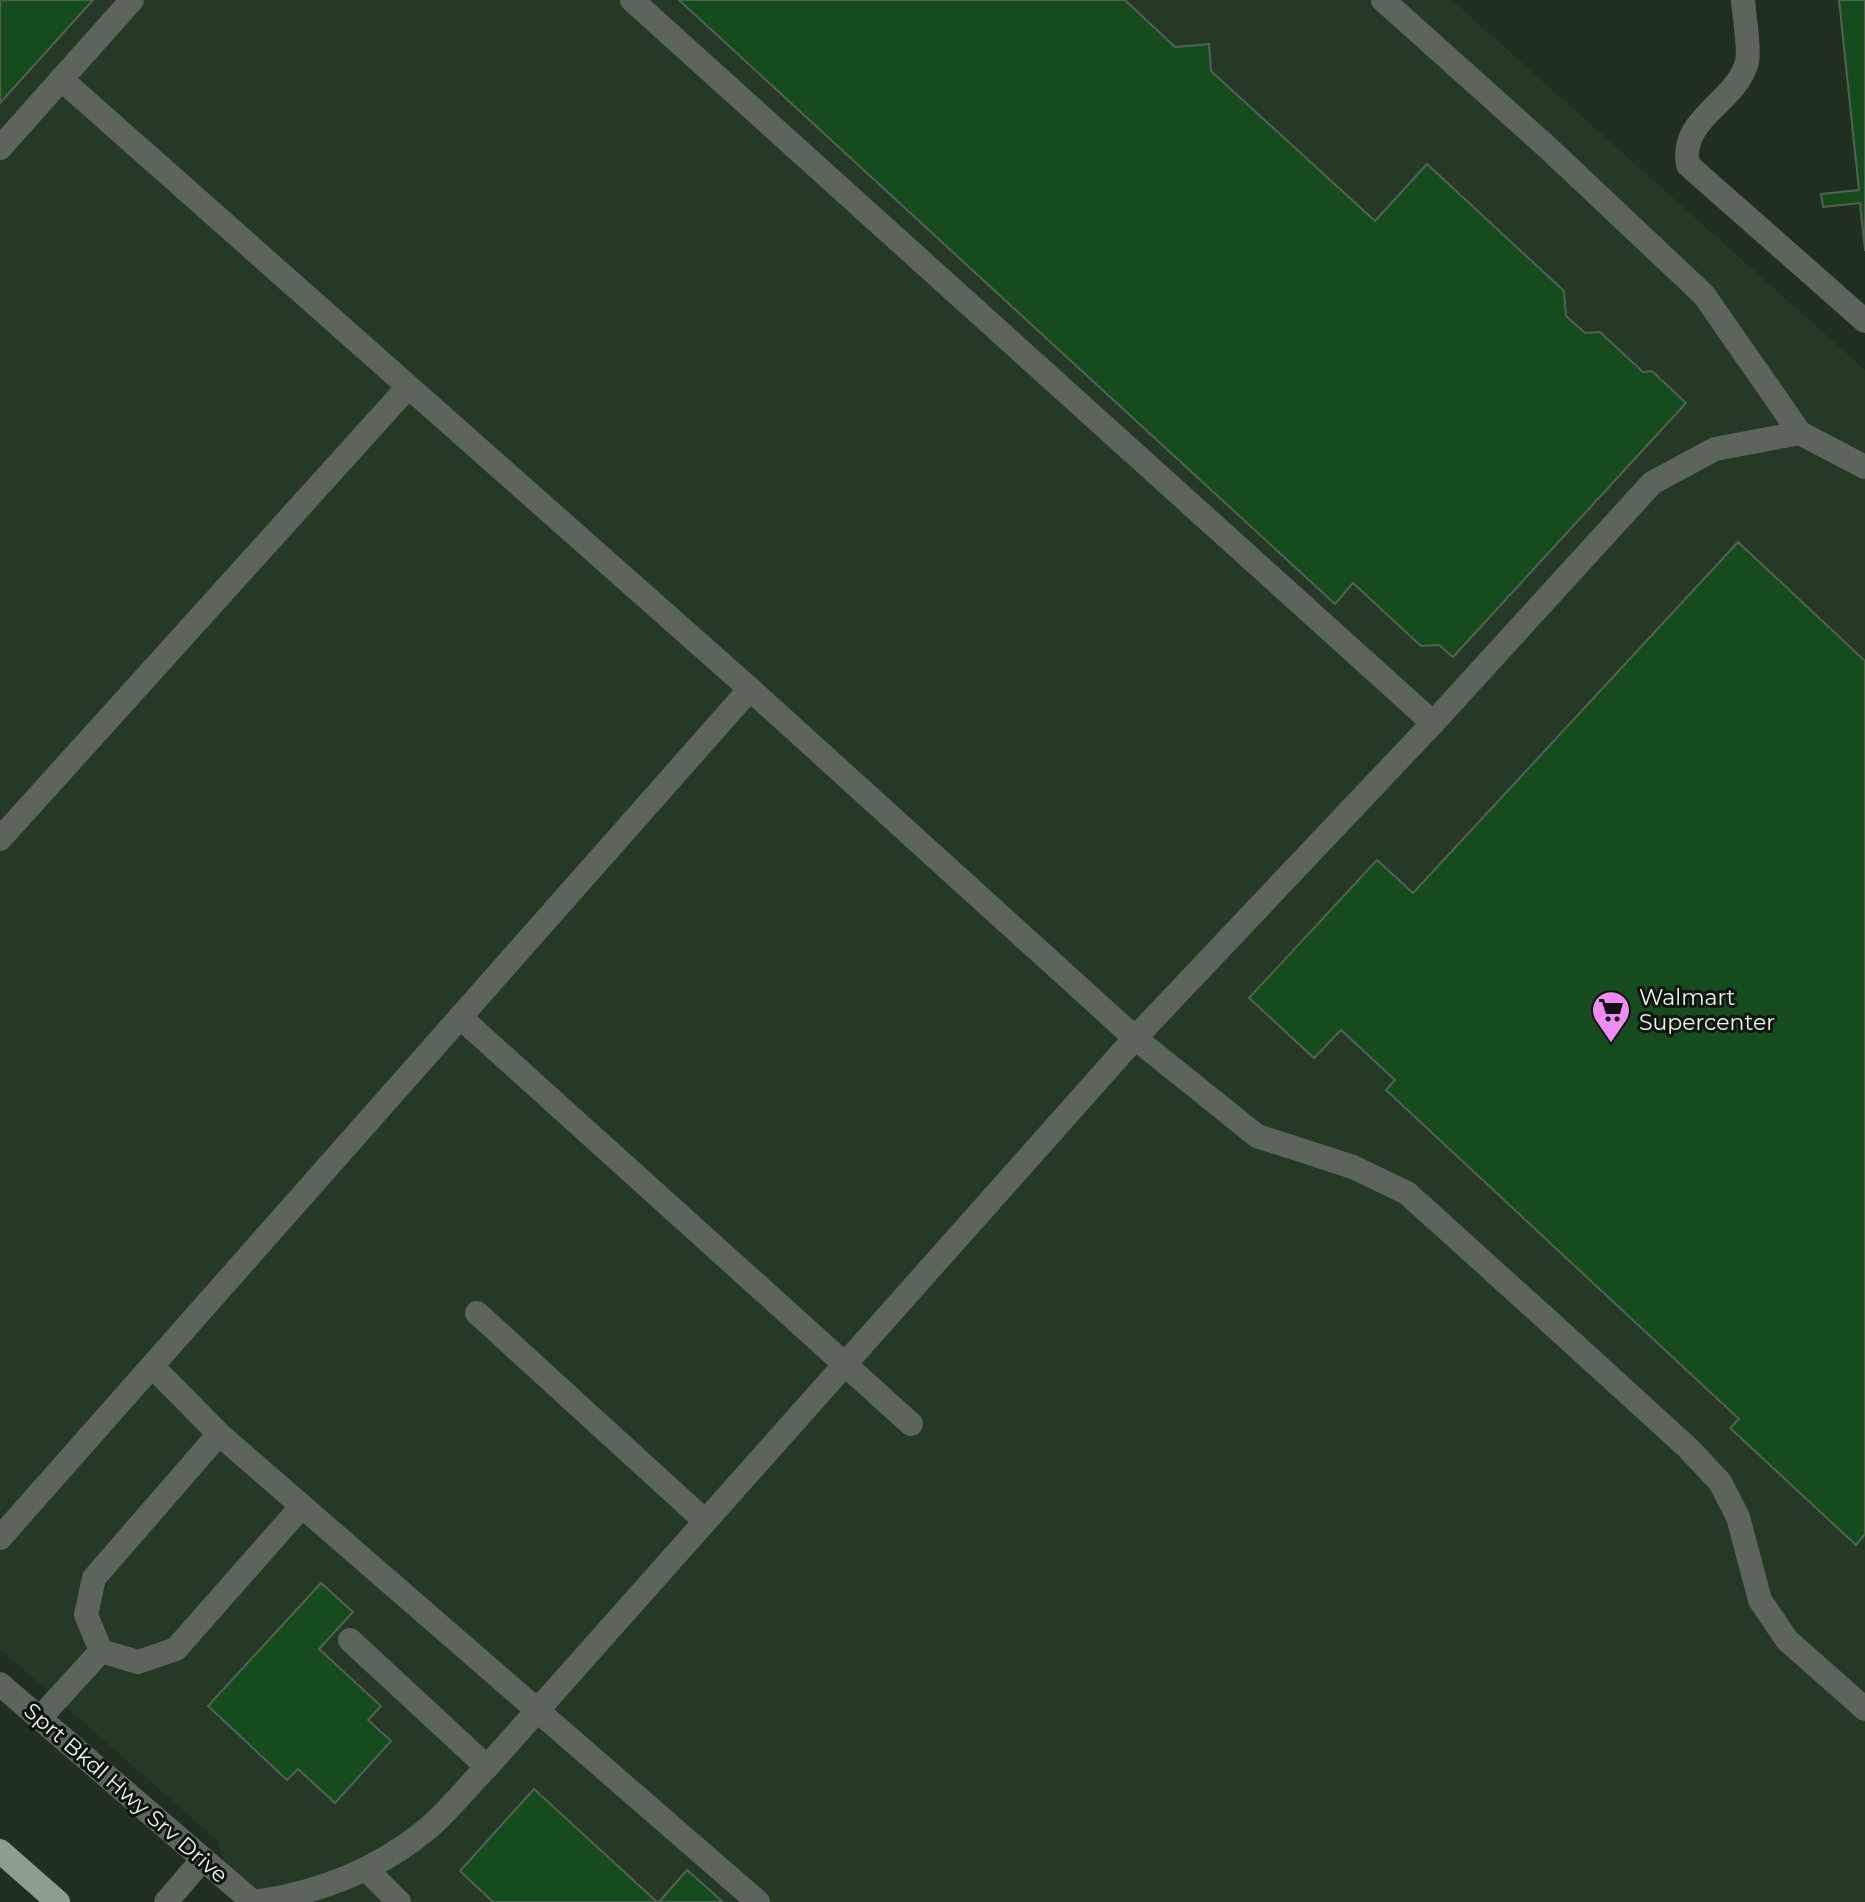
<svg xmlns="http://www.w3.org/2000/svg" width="1865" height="1902" viewBox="0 0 1865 1902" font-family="Montserrat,sans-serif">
<rect width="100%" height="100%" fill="#202f20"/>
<polygon fill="#253926" points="0,0 1452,0 1865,370 1865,1902 236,1902 217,1840 0,1649"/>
<g fill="#164c1d" stroke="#526252" stroke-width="2">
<polygon points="0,0 93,0 0,103"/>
<polygon points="679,0 1125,0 1175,47 1209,44 1211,71 1375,221 1427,164 1564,291 1566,316 1585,333 1600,332 1643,372 1652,371 1686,403 1453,657 1439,645 1421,646 1353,583 1335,604"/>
<polygon points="1839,0 1865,0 1865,251 1860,203 1823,207 1821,194 1859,190"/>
<polygon points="1738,542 1865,661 1865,1534 1856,1545 1730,1428 1739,1419 1386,1090 1395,1080 1341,1030 1314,1058 1249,998 1377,860 1413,893"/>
<polygon points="321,1583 353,1612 319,1649 381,1706 368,1720 391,1741 335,1803 298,1769 287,1780 208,1706"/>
<polygon points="534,1789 657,1902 493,1902 460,1871"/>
<polygon points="687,1870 723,1902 659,1902"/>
</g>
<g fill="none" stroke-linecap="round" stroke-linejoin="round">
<g stroke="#5c645c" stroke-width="24">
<polyline points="632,0 1433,723"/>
<polyline points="1383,0 1547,147 1704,295 1800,433"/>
<path d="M 1743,0 C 1744,16 1750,47 1747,62 C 1736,103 1679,118 1688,165 L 1865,321"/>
<polyline points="61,79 750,689 1135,1038 1257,1136 1353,1167 1407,1193 1563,1334 1688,1448 1720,1482 1738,1517 1760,1600 1787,1640 1865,1709"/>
<polyline points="0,148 132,0"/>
<polyline points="0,839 408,387"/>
<polyline points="460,1017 911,1424"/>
<polyline points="477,1313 705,1521"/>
<polyline points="153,1367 219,1434 758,1902"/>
<polyline points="0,1538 750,689"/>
<polyline points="350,1640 487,1767"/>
<polyline points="101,1651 138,1662 176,1649 302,1506"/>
<polyline points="0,1684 253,1902"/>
<polyline points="39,1719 101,1651 86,1615 94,1578 219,1434"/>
<polyline points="367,1870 399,1902"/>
<polyline points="166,1902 203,1859"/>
<path d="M 255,1902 C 317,1893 377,1870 426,1830 C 448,1812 467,1787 487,1767 L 1135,1038 L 1433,723 L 1652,483 L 1715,449 L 1800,433 L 1865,467"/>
</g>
<polyline stroke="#8e9d8e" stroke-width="24" points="0,1851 58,1902"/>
</g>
<defs>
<g id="supermarket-pin" transform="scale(2)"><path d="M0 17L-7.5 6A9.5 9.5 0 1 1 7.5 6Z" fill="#f08bf5" stroke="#0e150e"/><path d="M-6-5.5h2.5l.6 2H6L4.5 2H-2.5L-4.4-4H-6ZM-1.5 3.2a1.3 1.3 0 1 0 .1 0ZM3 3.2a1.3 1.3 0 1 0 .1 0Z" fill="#111"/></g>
</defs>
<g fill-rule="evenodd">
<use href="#supermarket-pin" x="1611" y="1010"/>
</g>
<g text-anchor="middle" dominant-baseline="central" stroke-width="6" stroke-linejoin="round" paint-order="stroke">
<g font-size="22" fill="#ecf6ec" stroke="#0e150e" text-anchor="start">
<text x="1639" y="997">Walmart<tspan x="1639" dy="25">Supercenter</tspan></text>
</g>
<g font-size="22" fill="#ecf6ec" stroke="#0e150e">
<text transform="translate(126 1793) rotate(41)">Sprt Bkdl Hwy Srv Drive</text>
</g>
</g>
</svg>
